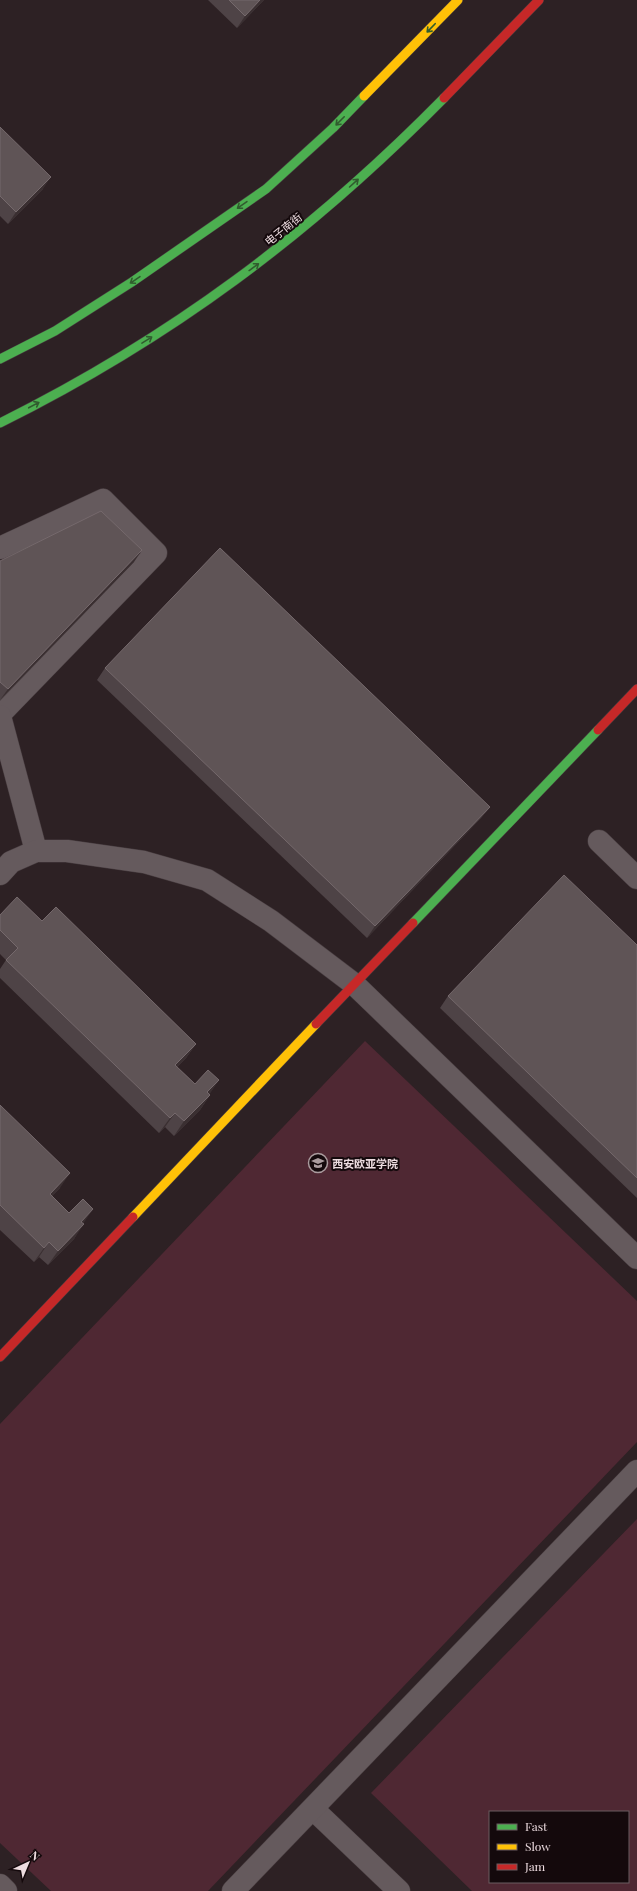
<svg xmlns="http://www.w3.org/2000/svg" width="637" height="1891" viewBox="0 0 637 1891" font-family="'Playfair Display','Noto Sans SC',serif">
<rect width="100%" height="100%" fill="#2d2124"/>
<g fill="#4f2833" fill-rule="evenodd">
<polygon points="365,1041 637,1301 637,1442 208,1891 51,1891 0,1843 0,1424"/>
<path d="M 637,1519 L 637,1891 L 472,1891 L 371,1793 ZM 490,1812 L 628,1812 L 628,1882 L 490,1882 Z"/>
</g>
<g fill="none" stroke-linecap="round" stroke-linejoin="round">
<g stroke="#483d40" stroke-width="23">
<g id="street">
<polyline points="0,548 103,500 156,553 0,714"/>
<polyline points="0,716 36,851"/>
<polyline points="599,841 637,878"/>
<polyline points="0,874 11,862 36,851 67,851 144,862 207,880 271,921 354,984 637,1258"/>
<polyline points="313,1809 399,1891"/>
<polyline points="0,1885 6,1891"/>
<polyline points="233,1891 637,1471"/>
</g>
</g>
<g stroke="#483d40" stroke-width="10">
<g id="fast">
<polyline points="0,359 55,331 132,282 266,189 333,128 364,96"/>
<path d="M 0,423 C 171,338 310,234 444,98"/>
<polyline points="413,923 598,730"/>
</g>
</g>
<g stroke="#483d40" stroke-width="10">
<g id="slow">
<polyline points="364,96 458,0"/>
<polyline points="133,1217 316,1024"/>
</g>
</g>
<g stroke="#483d40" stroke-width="10">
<g id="jam">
<polyline points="444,98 539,0"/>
<polyline points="598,730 637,689"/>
<polyline points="316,1024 413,923"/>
<polyline points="0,1357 133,1217"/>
</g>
</g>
<use href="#street" stroke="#655a5d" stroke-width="22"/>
<use href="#fast" stroke="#4caf50" stroke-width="9"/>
<use href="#slow" stroke="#ffc107" stroke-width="9"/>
<use href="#jam" stroke="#c62828" stroke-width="9"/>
</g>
<g fill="#4e4346">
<polygon points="208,0 264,0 237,28"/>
<polygon points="0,127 43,189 8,224 0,216"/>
<polygon points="0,561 134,562 0,701"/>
<polygon points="105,668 490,807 481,818 367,938 97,680"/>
<polygon points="0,915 42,921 196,1044 186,1058 177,1067 195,1084 219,1080 209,1094 210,1095 200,1110 174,1136 165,1127 159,1133 0,978 0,969 6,960 0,954"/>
<polygon points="637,945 637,1198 440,1008 448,996"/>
<polygon points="0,1105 60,1188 52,1196 69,1213 83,1223 74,1239 48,1265 39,1257 34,1262 0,1230"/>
</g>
<g fill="#3a2f31">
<polygon points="260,0 264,0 237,28 245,16"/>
<polygon points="51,177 43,189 8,224 16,212"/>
<polygon points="142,550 134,562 0,700 8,689"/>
<polygon points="490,807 481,818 367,938 375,926"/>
<polygon points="196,1044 186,1058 165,1079 175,1065"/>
<polygon points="219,1080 209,1095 207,1092"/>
<polygon points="210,1095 200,1110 174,1136 184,1121"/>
<polygon points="175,1113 165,1127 159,1133 170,1118"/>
<polygon points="70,1173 60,1188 40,1209 50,1194"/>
<polygon points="93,1209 83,1224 81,1222"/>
<polygon points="84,1224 74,1239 48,1265 58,1251"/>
<polygon points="49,1242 39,1257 34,1262 44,1248"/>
</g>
<g fill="#5f5456" stroke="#75696c">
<polygon points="229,0 260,0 245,16"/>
<polygon points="0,127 51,177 16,212 0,196"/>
<polygon points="101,511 142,550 8,689 0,682 0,561"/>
<polygon points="220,548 490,807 375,926 105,668"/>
<polygon points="564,875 637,945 637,1178 448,996"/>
<polygon points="17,897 42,921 56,907 196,1044 175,1065 195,1084 208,1070 219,1080 207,1092 210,1095 184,1121 175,1113 170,1118 6,960 18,948 0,930 0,915"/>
<polygon points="0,1105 70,1173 50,1194 69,1213 83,1199 93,1209 81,1222 84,1224 58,1251 49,1242 44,1248 0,1205"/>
</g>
<defs><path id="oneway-shaft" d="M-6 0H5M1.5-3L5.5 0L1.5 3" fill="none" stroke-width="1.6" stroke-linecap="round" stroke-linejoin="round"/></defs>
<g stroke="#305c2e">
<use href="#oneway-shaft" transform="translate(431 28) rotate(134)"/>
<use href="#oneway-shaft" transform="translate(340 121) rotate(135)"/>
<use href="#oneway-shaft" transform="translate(354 183) rotate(-42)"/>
<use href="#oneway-shaft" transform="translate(242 205) rotate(145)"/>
<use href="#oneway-shaft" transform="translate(254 267) rotate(-36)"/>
<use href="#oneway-shaft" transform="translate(135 280) rotate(146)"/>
<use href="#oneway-shaft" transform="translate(147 340) rotate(-32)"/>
<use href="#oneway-shaft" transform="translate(34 405) rotate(-28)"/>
</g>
<defs>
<g id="university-ring" transform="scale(1)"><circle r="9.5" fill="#14090c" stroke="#aa9b9e" stroke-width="1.5"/><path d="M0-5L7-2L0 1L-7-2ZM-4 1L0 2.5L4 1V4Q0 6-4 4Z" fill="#aa9b9e"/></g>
</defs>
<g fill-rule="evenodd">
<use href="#university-ring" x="318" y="1163"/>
</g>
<g text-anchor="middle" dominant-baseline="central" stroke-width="4" stroke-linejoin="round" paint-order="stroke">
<g font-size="11" fill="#eddce0" stroke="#14090c">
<text transform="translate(283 229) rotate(-39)">电子南街</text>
</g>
<g font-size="11" font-weight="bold" fill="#eddce0" stroke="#14090c" text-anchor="start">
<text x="332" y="1163">西安欧亚学院</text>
</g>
</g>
<rect x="489" y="1811" width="140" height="72" fill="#14090c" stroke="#6b5d61"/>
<rect x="497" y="1824" width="20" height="6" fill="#4caf50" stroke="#6b5d61"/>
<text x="525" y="1831" font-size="12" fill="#eddce0">Fast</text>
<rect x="497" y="1844" width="20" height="6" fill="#ffc107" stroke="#6b5d61"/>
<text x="525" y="1851" font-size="12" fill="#eddce0">Slow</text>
<rect x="497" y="1864" width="20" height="6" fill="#c62828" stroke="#6b5d61"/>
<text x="525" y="1871" font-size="12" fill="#eddce0">Jam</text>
<g transform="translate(28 1863) rotate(44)" stroke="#14090c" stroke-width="3" paint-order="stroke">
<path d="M0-3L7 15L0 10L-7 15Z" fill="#eddce0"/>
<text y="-6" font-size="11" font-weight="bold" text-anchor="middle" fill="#eddce0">N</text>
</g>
</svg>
